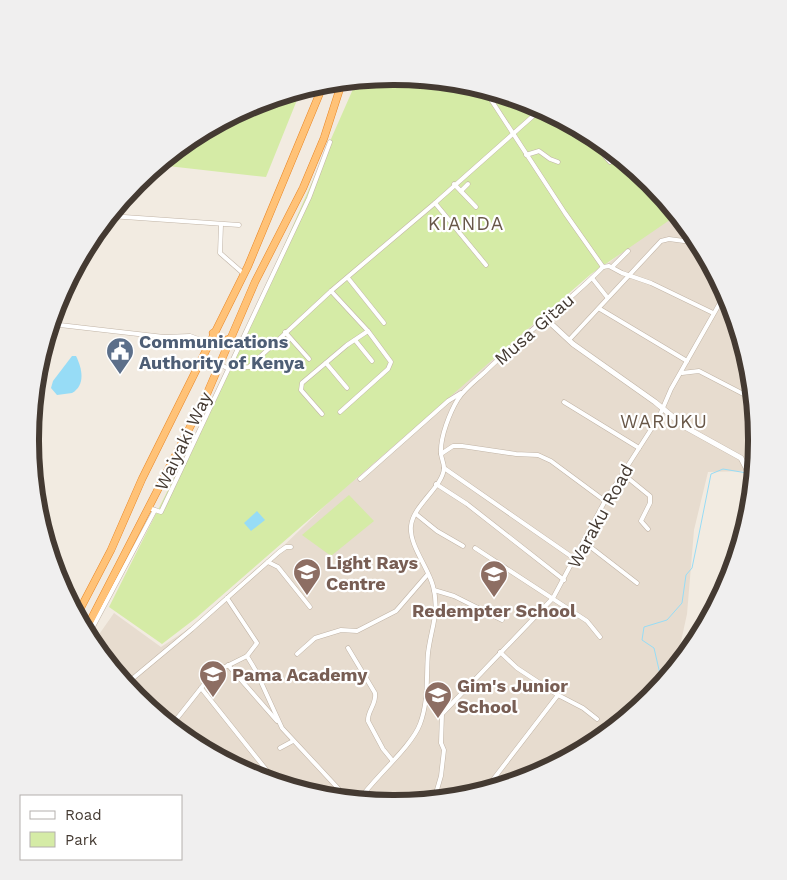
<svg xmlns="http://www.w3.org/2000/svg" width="787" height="880" viewBox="0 0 787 880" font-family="'Work Sans',sans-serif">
<rect width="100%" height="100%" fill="#f2ebe1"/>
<polygon fill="#e7dccf" points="676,214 696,238 729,301 750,369 757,440 755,462 745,471 708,472 694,530 687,614 680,646 683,657 650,697 595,742 532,776 464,797 393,803 322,796 254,776 191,742 136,697 93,643 114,613 161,647 199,622 274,555 363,469 412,430 448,392 632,244"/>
<g fill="#d5eba6">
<polygon points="394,77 465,84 533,104 596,138 651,183 677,215 591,274 196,618 162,644 109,607 235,357 357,80"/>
<polygon points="301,90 266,177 159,165 185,145 192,138 255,104"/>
<polygon points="349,495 374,521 331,556 302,535"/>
</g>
<g fill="#97dcf6">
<path d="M 72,356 L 76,356 C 82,368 86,385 72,393 L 57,395 L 51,388 L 53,381 Z"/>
<polygon points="257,511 265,520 251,531 244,523"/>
</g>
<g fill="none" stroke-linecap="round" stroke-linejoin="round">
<polyline stroke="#97dcf6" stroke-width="1" points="666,679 660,674 654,648 642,640 644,627 667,620 682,603 686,575 692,568 698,539 711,474 723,469 747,473"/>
<g stroke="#c1b4a6" stroke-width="5">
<g id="minor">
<polyline points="484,89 565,213 603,267"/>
<polyline points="583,131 610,162"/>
<polyline points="526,155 539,151 550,159 558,162"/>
<polyline points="454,184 476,207"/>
<polyline points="461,191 468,184"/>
<polyline points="435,203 486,265"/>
<polyline points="110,216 239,225"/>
<polyline points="221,225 220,253 244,274"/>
<polyline points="603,267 609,266 622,273 651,283 713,313"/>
<polyline points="612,267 628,251"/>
<polyline points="348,278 384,323"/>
<polyline points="592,278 607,297"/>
<polyline points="331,291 368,331 391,362 388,369 340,412"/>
<polyline points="600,309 687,361"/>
<polyline points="51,324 164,337 190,336 209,343"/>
<polyline points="285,332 309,359"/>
<polyline points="355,340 372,361"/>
<polyline points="569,340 661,241 669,239 699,243"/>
<polyline points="326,363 347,388"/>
<polyline points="219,364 227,368 249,367 331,291 435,203 541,109"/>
<polyline points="682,373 699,371 753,399"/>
<polyline points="564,402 639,448"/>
<polyline points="322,414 301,390 302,383 347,345 368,331"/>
<polyline points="441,454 453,446 462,446 516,454 538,455 551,461 605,501"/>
<polyline points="444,468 575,559"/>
<polyline points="623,474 650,496 650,503 641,521 648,529"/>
<polyline points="360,479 448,401 461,393"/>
<polyline points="436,484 467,504 564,580"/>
<polyline points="149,508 161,512 309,198 330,142"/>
<polyline points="416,514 437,531 463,546"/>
<polyline points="584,542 637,583"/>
<polyline points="475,548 587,621 600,637"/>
<polyline points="268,562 278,567 310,607"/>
<polyline points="434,590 454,596 502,620"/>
<polyline points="227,598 257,643 247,656 256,671 282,728 348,799"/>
<polyline points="88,636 155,510"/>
<path d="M 348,648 L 375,693 C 377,704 367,711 368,721 L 383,749 L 392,760"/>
<polyline points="500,652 517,668 558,695"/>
<polyline points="297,654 315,638 341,630 357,631 396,611 428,574"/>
<polyline points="228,665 277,721"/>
<polyline points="126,684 192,629 279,552 286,547 291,547"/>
<polyline points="428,687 442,714 441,743 444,750 441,776 434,800"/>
<polyline points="201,688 276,782"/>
<polyline points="442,714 553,598 605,501 659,417 671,389 725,294"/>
<polyline points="171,726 209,678 219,670 247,656"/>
<polyline points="280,748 293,741"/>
<polyline points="485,790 558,695 583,708 597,719"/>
<path d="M 359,800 C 375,777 412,746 420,724 C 429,700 426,677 428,653 C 431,628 440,612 433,586 C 428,567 409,545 411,526 C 413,505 443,487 444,468 C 444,463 441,458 441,453 C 440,437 450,412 458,399 C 465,388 478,379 487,370 C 524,334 567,304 603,267"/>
</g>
</g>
<g stroke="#c1b4a6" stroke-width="6">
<polyline id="tertiary" points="545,318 573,344 655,402 685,427 741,458 753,481"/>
</g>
<g stroke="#e98624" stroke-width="8">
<g id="trunk">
<polyline points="213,333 217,339 222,341 230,339"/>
<polyline points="77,615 111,550 142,479 248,266 324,83"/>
<polyline points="85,631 206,396 255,282 303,188 324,138 342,82"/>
</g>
</g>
<use href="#minor" stroke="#fff" stroke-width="4"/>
<use href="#tertiary" stroke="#fff" stroke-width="5"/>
<use href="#trunk" stroke="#ffc277" stroke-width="7"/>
</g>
<defs>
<g id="civic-pin" transform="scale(1.4375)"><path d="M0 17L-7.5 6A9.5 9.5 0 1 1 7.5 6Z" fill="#5c6f8a" stroke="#fff"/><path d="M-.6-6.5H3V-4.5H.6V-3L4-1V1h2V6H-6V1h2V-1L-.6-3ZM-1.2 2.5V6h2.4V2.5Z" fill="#fff"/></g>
<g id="school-pin" transform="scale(1.4375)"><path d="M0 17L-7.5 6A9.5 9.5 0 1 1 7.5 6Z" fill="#8d6e63" stroke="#fff"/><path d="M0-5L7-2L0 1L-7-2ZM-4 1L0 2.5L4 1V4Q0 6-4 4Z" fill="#fff"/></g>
</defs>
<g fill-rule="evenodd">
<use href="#civic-pin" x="120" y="351"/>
<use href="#school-pin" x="307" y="572"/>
<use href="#school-pin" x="494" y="574"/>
<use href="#school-pin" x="213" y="674"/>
<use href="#school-pin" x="438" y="695"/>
</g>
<g text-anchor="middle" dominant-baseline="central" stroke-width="4.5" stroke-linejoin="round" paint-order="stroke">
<g font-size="18" fill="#443a32" stroke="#fff">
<text transform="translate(534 329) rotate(-41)">Musa Gitau</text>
<text transform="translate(183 441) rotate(-64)">Waiyaki Way</text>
<text transform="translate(600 516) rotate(-61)">Waraku Road</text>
</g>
<g font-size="18" font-weight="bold" fill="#4e5e75" stroke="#fff" text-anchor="start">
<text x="139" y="341">Communications<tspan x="139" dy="21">Authority of Kenya</tspan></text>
</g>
<g font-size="18" font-weight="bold" fill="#785e54" stroke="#fff" text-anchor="start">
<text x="326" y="562">Light Rays<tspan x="326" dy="21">Centre</tspan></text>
<text x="494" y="610" text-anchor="middle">Redempter School</text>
<text x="232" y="674">Pama Academy</text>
<text x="457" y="685">Gim's Junior<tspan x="457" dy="21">School</tspan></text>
</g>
<g font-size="19" letter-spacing="1" fill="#685748" stroke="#fff">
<text x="466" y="223">KIANDA</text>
<text x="664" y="421">WARUKU</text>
</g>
</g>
<path d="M0 0H787V880H0ZM393 85H394A354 354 0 0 1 748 439V441A354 354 0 0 1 394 795H393A354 354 0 0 1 39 441V439A354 354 0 0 1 393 85Z" fill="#f0efef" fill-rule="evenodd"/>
<path fill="none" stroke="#443a32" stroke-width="6" d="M393 85H394A354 354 0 0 1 748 439V441A354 354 0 0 1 394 795H393A354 354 0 0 1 39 441V439A354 354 0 0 1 393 85Z"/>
<rect x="20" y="795" width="162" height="65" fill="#ffffff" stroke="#b4b0ad"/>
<rect x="30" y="811" width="25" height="8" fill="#ffffff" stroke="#b4b0ad"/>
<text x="65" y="820" font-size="15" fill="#443a32">Road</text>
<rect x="30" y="832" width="25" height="15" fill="#d5eba6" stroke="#b4b0ad"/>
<text x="65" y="845" font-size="15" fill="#443a32">Park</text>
</svg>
